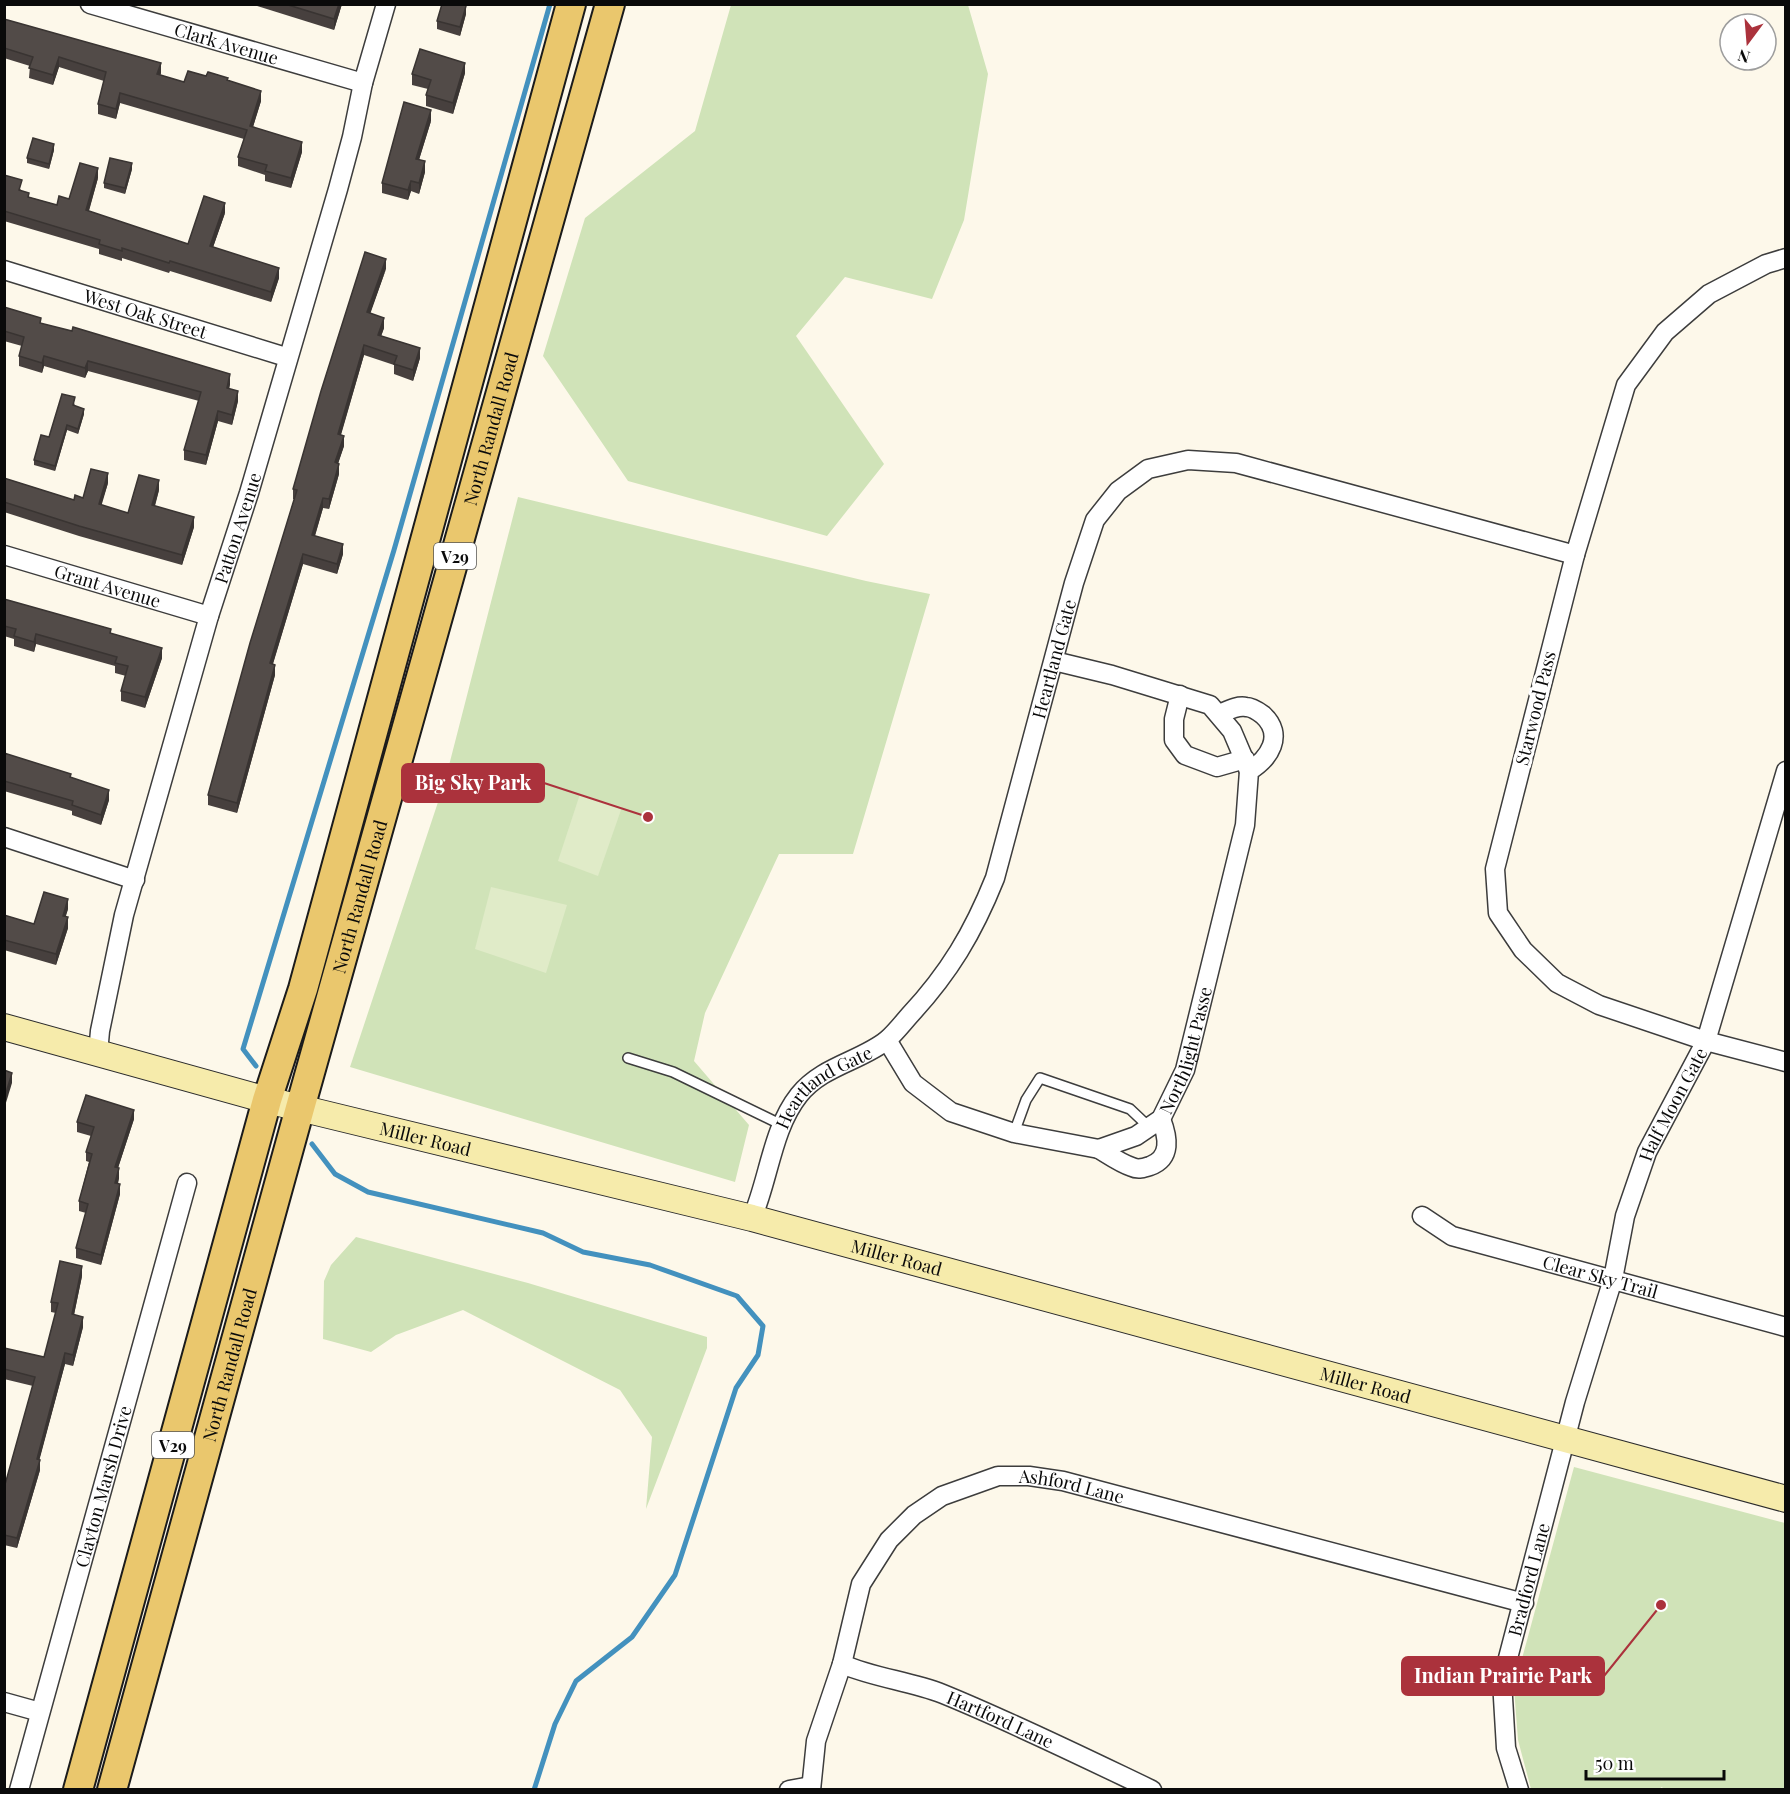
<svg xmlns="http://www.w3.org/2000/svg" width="1790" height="1794" viewBox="0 0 1790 1794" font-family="'Playfair Display',serif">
<rect width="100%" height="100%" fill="#fdf8ea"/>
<g fill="#d0e3b8">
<polygon points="731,5 968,5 988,74 964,220 932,299 845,277 796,336 884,464 827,536 628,481 543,356 585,218 695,131"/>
<polygon points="518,497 866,581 930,594 853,854 779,854 705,1013 694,1061 749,1125 735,1182 350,1067 445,781"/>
<polygon points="356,1237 528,1283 707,1337 707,1348 646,1509 652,1437 620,1390 463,1310 396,1335 371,1352 323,1339 324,1281 331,1265"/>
<polygon points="1574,1467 1785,1523 1785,1789 1664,1790 1662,1787 1657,1790 1531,1789 1518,1740 1514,1688"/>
</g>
<g fill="#e0ebc8">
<polygon points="580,794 622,807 598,876 558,861"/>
<polygon points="491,887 567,905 546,973 475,949"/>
</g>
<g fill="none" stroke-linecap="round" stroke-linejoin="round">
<g stroke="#4391be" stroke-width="5">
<polyline points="256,1066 243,1049 394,550 550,4"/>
<polyline points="312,1144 335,1174 368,1192 543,1233 583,1252 650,1265 737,1296 763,1326 758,1355 736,1388 675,1575 632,1637 576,1681 555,1724 534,1790"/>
</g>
<g stroke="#3d3d3d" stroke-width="12">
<g id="lane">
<polyline points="628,1058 673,1072 782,1125"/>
<polyline points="1014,1133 1026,1100 1040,1078 1130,1109 1149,1127"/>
</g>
</g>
<g stroke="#3d3d3d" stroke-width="21">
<g id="street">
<path id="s1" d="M 90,4 L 363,83"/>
<polyline points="1786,258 1766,264 1709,294 1665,332 1626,385 1575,555 1495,869 1498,913 1523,950 1557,983 1599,1005 1706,1041 1786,1062"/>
<path id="s2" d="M 4,270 L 286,357"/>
<path id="s3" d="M 4,555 L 209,616"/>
<polyline points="1054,661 1112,675 1210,705 1232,731 1249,771"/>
<polyline points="1180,695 1174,719 1174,740 1185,755 1217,767 1245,759"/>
<polyline points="4,837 135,880"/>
<path id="s4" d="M 887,1040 L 913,1083 L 951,1112 L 1014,1133 L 1099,1149 L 1136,1136 L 1161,1119 L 1185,1070 L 1245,825 L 1249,771 C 1269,759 1285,735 1263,715 C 1259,712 1252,707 1246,707 C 1237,705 1227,711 1219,714"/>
<path id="s5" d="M 98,1053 L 100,1031 L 124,915 L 209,616 L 249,493 L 338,189 L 352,137 L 363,83 L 386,4"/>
<path d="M 1099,1149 C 1109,1155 1120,1163 1132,1167 C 1138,1170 1144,1168 1150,1166 C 1172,1158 1168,1137 1161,1119"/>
<path id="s6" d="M 1422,1216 L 1452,1236 L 1786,1327"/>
<path id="s7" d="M 752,1218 C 769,1179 772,1129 799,1095 C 822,1066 861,1061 887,1040 C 895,1033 902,1024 909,1016 C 949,973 973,933 995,878 L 1074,583 L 1095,520 L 1118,491 L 1148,469 L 1188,460 L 1236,463 L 1575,555"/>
<path id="s8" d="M 842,1664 C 874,1678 910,1681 943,1694 C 1014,1723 1083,1757 1152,1790"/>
<polyline points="4,1702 40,1712"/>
<path id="s9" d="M 19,1790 L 187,1183"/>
<polyline points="789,1790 811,1786"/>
<path id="s10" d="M 811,1790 L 816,1741 L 842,1664 L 861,1584 L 889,1540 L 914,1515 L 942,1496 L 998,1476 L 1029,1476 L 1063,1481 L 1524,1603"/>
<path id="s11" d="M 1519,1790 L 1506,1748 L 1502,1681 L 1575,1402 L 1613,1279 L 1625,1216 L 1647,1152 L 1706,1041 L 1786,771"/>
</g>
</g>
<g stroke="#2c2c2c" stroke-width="28">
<g id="secondary">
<path id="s12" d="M 4,1027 L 267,1100 L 752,1218 L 1786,1499"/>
</g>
</g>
<g stroke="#1b1b1b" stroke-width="32">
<g id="primary">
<polyline points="78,1790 267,1100 303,989 571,4"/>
<path id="s13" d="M 112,1790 L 300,1108 L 610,4"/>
</g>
</g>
<use href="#lane" stroke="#fff" stroke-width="9"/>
<use href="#street" stroke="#fff" stroke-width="18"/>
<use href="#secondary" stroke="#f6ebab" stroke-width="26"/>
<use href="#primary" stroke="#eac76d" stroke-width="28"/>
</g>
<g fill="#47403e">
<polygon points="251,4 342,4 334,30"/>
<polygon points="465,6 466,14 460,36 437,29 437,21"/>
<polygon points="4,19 161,73 160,75 184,82 206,76 228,81 261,101 253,127 302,152 291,188 265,181 265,175 238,166 238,157 244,139 120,103 116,119 98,114 98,104 104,81 59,67 53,85 29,78 30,66 4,58"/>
<polygon points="465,73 453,114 426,106 426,95 428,89 412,85 412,74"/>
<polygon points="431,121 419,160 425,172 419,194 411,191 408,200 382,193 382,183"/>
<polygon points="54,150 49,169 27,163 27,158"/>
<polygon points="132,169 125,194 104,188 104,183"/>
<polygon points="4,175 29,197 57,205 69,199 98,178 89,211 188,244 225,213 213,247 279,278 271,302 170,271 169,273 122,258 122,261 99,254 99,249 4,221"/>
<polygon points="386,269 370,313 384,328 381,336 420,358 413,381 394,374 394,365 364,355 341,435 344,446 338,463 339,474 329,509 323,508 315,536 343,554 337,574 303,564 273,664 275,675 237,813 208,805 208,795 294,499 293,499 293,489"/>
<polygon points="4,307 41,324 230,384 229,389 238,401 232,425 218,421 206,465 184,460 184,450 199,401 88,371 85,378 44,366 42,373 19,366 19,356 22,346 4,341"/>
<polygon points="75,403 74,406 84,414 78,434 67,430 55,471 34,465 34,460 49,437"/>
<polygon points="4,478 74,500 83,498 108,483 101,505 128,513 159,490 155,506 194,527 182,565 79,536 4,512"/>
<polygon points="4,599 111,633 162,658 145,708 121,701 121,691 126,676 115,673 115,666 36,644 34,652 14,646 14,639 4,636"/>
<polygon points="4,753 71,777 109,800 101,825 72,815 72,811 4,791"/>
<polygon points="68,909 65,917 68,928 56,965 4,950 4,915 34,924"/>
<polygon points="134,1119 118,1168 119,1178 118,1184 120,1194 101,1265 76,1258 76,1248 86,1213 79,1211 79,1201 89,1162 86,1161 86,1152 91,1136 77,1132 77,1122"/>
<polygon points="82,1276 74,1315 83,1327 73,1366 65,1364 39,1460 40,1470 17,1548 4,1545 4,1488 33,1386 4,1379 4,1348 44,1357 56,1313 51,1312 51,1302"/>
</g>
<g fill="#393432">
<polygon points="339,4 342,4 334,30 334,19"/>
<polygon points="466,6 466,14 460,36 460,27"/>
<polygon points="59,57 59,67 53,85 53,75"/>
<polygon points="161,63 161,73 157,84 157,74"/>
<polygon points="465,63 465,73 453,114 453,103"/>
<polygon points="261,91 261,101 250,136 250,126"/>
<polygon points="120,93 120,103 116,119 116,109"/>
<polygon points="431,110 431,121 416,169 416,159"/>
<polygon points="302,142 302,152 291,188 291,178"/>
<polygon points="54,144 54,150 49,169 49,164"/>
<polygon points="425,161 425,172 419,194 419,183"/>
<polygon points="132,163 132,169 125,194 125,188"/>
<polygon points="98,168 98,178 86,220 86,210"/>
<polygon points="411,181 411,191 408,200 408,190"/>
<polygon points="225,203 225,213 210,256 210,246"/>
<polygon points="386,259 386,269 367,323 367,312"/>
<polygon points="279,268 279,278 271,302 271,292"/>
<polygon points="384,318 384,328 378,345 378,335"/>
<polygon points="364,345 364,355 338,444 338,434"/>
<polygon points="420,348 420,358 413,381 413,370"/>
<polygon points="44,356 44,366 42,373 42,363"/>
<polygon points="88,361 88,371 85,378 85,368"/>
<polygon points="230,374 230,384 227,398 227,388"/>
<polygon points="238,391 238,401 232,425 232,415"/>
<polygon points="84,409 84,414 78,434 78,429"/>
<polygon points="218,411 218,421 206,465 206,455"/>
<polygon points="67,425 67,430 55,471 55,466"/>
<polygon points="344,436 344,446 335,473 335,462"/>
<polygon points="339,464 339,474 329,509 329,499"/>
<polygon points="108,473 108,483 99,514 99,504"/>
<polygon points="159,480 159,490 152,515 152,505"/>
<polygon points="323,498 323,508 312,545 312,535"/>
<polygon points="194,517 194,527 182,565 182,555"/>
<polygon points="343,544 343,554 337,574 337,564"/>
<polygon points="303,554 303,564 270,673 270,663"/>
<polygon points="36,634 36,644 34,652 34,642"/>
<polygon points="162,648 162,658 145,708 145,697"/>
<polygon points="275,665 275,675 237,813 237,803"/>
<polygon points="109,790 109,800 101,825 101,815"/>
<polygon points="68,899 68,909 63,926 63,916"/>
<polygon points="68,917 68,928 56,965 56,954"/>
<polygon points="12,1073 12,1083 5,1106 5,1096"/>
<polygon points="134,1110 134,1119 115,1177 115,1167"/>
<polygon points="119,1168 119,1178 115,1193 115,1183"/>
<polygon points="120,1184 120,1194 101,1265 101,1255"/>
<polygon points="82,1266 82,1276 72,1324 72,1314"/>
<polygon points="83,1317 83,1327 73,1366 73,1355"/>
<polygon points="65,1353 65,1364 37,1469 37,1459"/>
<polygon points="40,1460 40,1470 17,1548 17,1538"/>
</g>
<g fill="#524b48" stroke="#393432" stroke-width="1.5">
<polygon points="285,4 339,4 334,19"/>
<polygon points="442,4 463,4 466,6 460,27 437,21"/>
<polygon points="4,19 161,63 157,74 184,82 188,71 206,76 208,72 228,78 227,80 261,91 250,126 302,142 291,178 265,171 267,165 238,157 247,130 120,93 116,109 98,104 106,72 59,57 53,75 29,68 33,57 4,48"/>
<polygon points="420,49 465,63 453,103 426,95 431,80 412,74"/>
<polygon points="404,102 431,110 416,159 425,161 419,183 411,181 408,190 382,183"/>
<polygon points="33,138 54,144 49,164 27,158"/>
<polygon points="110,158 132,163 125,188 104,183"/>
<polygon points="80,163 98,168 86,210 188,244 204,196 225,203 210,246 279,268 271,292 170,261 169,263 122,248 122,251 99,244 100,240 4,211 4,175 22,180 19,190 29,193 28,197 57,205 59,196 69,199"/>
<polygon points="365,252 386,259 367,312 384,318 378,335 420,348 413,370 394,364 397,356 364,345 338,434 344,436 335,462 339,464 329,499 323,498 312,535 343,544 337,564 303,554 270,663 275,665 237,803 208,795 250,643 297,490 293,489 321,391"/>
<polygon points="4,307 41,318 40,323 72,331 73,327 230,374 227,388 238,391 232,415 218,411 206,455 184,450 201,392 88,361 85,368 44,356 42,363 19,356 24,337 4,331"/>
<polygon points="62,394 75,397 73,405 84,409 78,429 67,425 55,466 34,460 41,435 49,437"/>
<polygon points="91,469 108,473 99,504 128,513 139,475 159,480 152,505 194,517 182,555 79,526 4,502 4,478 74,500 75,495 83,498"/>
<polygon points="4,599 111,629 110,633 162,648 145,697 121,691 128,666 115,663 117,657 36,634 34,642 14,636 16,629 4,626"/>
<polygon points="4,753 71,774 70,777 109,790 101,815 72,805 73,801 4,781"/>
<polygon points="44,892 68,899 63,916 68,917 56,954 4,940 4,915 34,924"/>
<polygon points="4,1070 12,1073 5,1096 4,1096"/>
<polygon points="86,1095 134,1110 115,1167 119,1168 115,1183 120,1184 101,1255 76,1248 88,1204 79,1201 92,1154 86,1152 94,1127 77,1122"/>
<polygon points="60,1261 82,1266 72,1314 83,1317 73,1355 65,1353 37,1459 40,1460 17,1538 4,1535 4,1488 35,1377 4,1369 4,1348 44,1357 58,1303 51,1302"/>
</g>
<g text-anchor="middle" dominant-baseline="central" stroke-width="6" stroke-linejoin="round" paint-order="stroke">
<g fill="#fff" stroke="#545454" stroke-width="1.5">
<rect x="434" y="543" width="42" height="26" rx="4.5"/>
<rect x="152" y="1432" width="42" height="26" rx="4.5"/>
</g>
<g font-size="16" font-weight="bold" fill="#0a0a0a">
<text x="455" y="556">V29</text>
<text x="173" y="1445">V29</text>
</g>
<g font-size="18" fill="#0a0a0a" stroke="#fff">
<text stroke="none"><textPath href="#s1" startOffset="142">Clark Avenue</textPath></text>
<text stroke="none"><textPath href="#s2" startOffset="148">West Oak Street</textPath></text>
<text stroke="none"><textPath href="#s13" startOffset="1413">North Randall Road</textPath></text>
<text stroke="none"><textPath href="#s5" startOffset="544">Patton Avenue</textPath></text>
<text stroke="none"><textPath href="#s3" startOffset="108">Grant Avenue</textPath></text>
<text stroke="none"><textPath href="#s7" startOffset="660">Heartland Gate</textPath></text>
<text transform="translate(1535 708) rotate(-76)">Starwood Pass</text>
<text stroke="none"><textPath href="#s13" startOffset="927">North Randall Road</textPath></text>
<text stroke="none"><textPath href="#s4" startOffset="394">Northlight Passe</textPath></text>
<text stroke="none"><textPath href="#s7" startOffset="156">Heartland Gate</textPath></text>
<text stroke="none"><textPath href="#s11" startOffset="714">Half Moon Gate</textPath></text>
<text stroke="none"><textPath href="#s12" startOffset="436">Miller Road</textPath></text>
<text stroke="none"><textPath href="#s12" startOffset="922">Miller Road</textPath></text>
<text stroke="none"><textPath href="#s6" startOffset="190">Clear Sky Trail</textPath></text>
<text stroke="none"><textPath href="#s13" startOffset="441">North Randall Road</textPath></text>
<text stroke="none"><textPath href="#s12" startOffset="1408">Miller Road</textPath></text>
<text stroke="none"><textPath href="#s9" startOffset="315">Clayton Marsh Drive</textPath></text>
<text stroke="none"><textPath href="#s10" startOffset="468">Ashford Lane</textPath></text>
<text stroke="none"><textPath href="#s11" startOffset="216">Bradford Lane</textPath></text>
<text stroke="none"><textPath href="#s8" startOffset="168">Hartford Lane</textPath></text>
</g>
</g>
<path fill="none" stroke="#ab323c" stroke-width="2" d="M648 817L544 783M1661 1605L1604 1676"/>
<g fill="#ab323c" stroke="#fff" stroke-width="2">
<circle cx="648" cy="817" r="6"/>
<circle cx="1661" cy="1605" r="6"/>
</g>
<g fill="#ab323c" stroke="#ab323c" stroke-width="2">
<rect x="402" y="764" width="142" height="38" rx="6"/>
<rect x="1402" y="1657" width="202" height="38" rx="6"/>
</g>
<g font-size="20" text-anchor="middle" font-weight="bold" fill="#fff">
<text x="473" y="790">Big Sky Park</text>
<text x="1503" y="1683">Indian Prairie Park</text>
</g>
<rect width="1790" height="1794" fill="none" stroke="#0a0a0a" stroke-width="12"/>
<g transform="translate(1748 42) rotate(196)"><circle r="28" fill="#ffffff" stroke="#9d9d9d" stroke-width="1.5"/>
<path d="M0-4.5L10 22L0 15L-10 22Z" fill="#ab323c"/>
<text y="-9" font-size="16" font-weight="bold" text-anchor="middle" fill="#0a0a0a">N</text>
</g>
<path d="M1586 1770v9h138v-9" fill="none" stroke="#0a0a0a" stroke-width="3"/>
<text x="1595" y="1770" font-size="18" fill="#0a0a0a" stroke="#ffffff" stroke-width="4.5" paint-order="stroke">50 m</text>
</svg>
